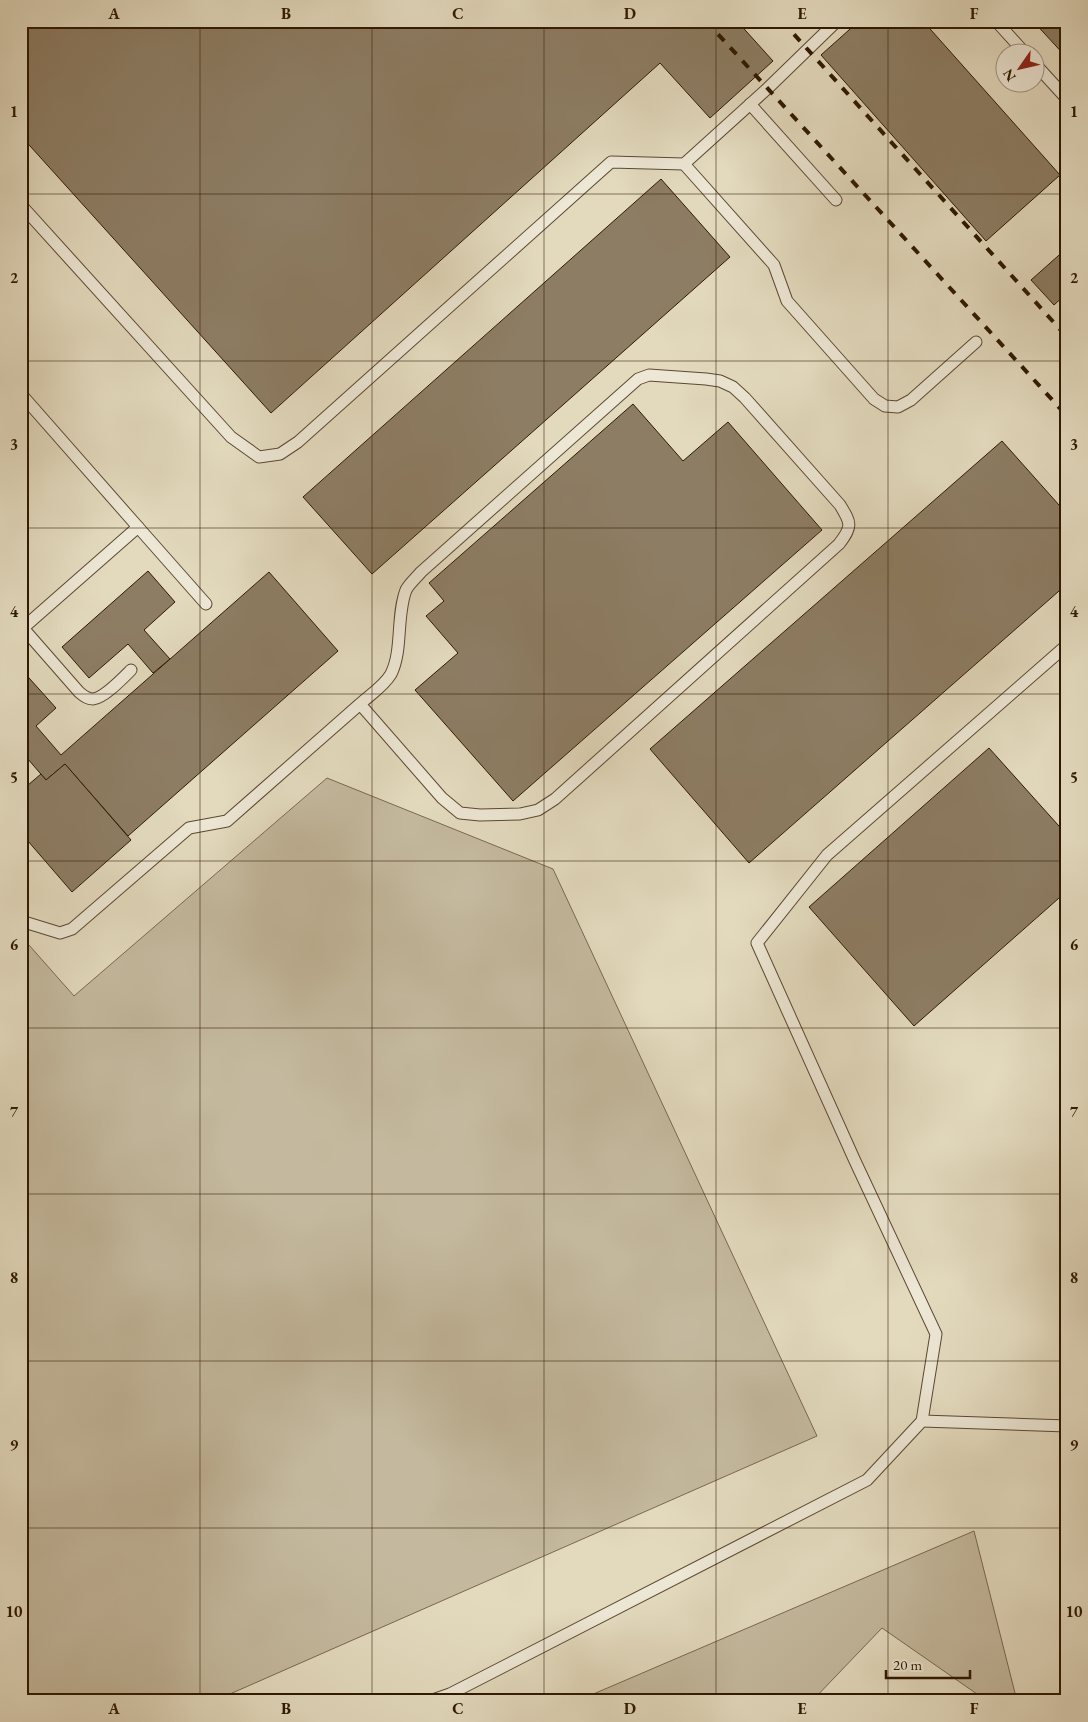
<svg xmlns="http://www.w3.org/2000/svg" width="1088" height="1722" viewBox="0 0 1088 1722" font-family="'EB Garamond',serif">
<rect width="100%" height="100%" fill="#e3dabe"/>
<filter id="stains"><feTurbulence type="fractalNoise" baseFrequency=".004" numOctaves="4"/><feColorMatrix values="0 0 0 0 .2 0 0 0 0 .09 0 0 0 0 .02 0 0 0 .5 -.17"/></filter>
<radialGradient id="worn" r=".72"><stop offset=".6" stop-color="#630" stop-opacity="0"/><stop offset="1" stop-color="#630" stop-opacity=".3"/></radialGradient>
<g fill="#c4b99e" stroke="#7a6850">
<polygon points="327,778 553,869 817,1436 214,1701 21,1701 21,936 74,996"/>
<polygon points="974,1531 1017,1701 987,1701 882,1628 812,1701 577,1701"/>
</g>
<g fill="#8d7d64" stroke="#2f1802">
<polygon points="21,21 737,21 773,61 710,118 660,63 271,413 21,136"/>
<polygon points="859,21 923,21 1060,175 986,241 821,55"/>
<polygon points="1033,21 1067,21 1067,58"/>
<polygon points="661,179 730,257 372,574 303,497"/>
<polygon points="1067,248 1067,293 1054,305 1031,280"/>
<polygon points="633,404 683,461 728,422 822,530 513,801 415,690 458,653 426,616 444,601 429,583"/>
<polygon points="1002,441 1067,514 1067,584 749,863 650,749"/>
<polygon points="148,571 175,602 144,630 170,659 153,673 128,644 89,678 62,647"/>
<polygon points="269,572 338,651 128,836 65,764 46,780 21,751 21,669 56,708 36,726 61,755"/>
<polygon points="989,748 1067,835 1067,891 914,1026 809,907"/>
<polygon points="65,764 131,840 72,892 21,833 21,791 41,774 46,780"/>
</g>
<g fill="none" stroke-linecap="round" stroke-linejoin="round">
<g stroke="#5c4831" stroke-width="13">
<g id="lane">
<polyline points="996,21 1024,52"/>
<polyline points="1036,65 1067,99"/>
<polyline points="750,104 836,200"/>
<polyline points="684,164 774,265 787,301 874,399 885,406 898,407 911,400 976,342"/>
<polyline points="21,205 231,437 259,457 280,454 298,442 611,162 684,164 768,88 837,21"/>
<polyline points="21,394 138,527 23,628 21,627"/>
<polyline points="138,527 206,604"/>
<path d="M 23,628 L 79,692 C 84,696 87,699 93,699 C 104,698 123,678 131,670"/>
<path d="M 21,921 L 60,933 L 72,929 L 189,828 L 227,821 L 360,704 C 370,695 384,686 391,674 C 403,650 396,616 406,590 C 409,584 416,578 421,572 L 638,379 L 649,375 L 706,379 L 720,381 L 733,387 L 745,398 L 840,505 C 851,523 853,526 839,544 L 555,799 L 538,810 L 520,814 L 480,815 L 460,813 L 442,798 L 360,704"/>
<polyline points="922,1421 1067,1426"/>
<polyline points="430,1701 450,1694 867,1480 922,1421 936,1334 855,1161 757,943 827,855 1067,645"/>
</g>
</g>
<use href="#lane" stroke="#ede7d5" stroke-width="11"/>
<g stroke="#2f1802" stroke-width="4" stroke-dasharray="9 9" stroke-linecap="butt">
<polyline points="706,21 1067,416"/>
<polyline points="782,21 1067,337"/>
</g>
</g>
<path fill="none" stroke="#2f1802" stroke-width="1" stroke-opacity="0.55" d="M 200,21 L 200,1701M 372,21 L 372,1701M 544,21 L 544,1701M 716,21 L 716,1701M 888,21 L 888,1701M 21,194 L 1067,194M 21,361 L 1067,361M 21,528 L 1067,528M 21,694 L 1067,694M 21,861 L 1067,861M 21,1028 L 1067,1028M 21,1194 L 1067,1194M 21,1361 L 1067,1361M 21,1528 L 1067,1528"/>
<rect width="1088" height="1722" fill="none" stroke="#e3dabe" stroke-width="55"/>
<g transform="translate(1020 68) rotate(236)"><circle r="24" fill="#ede7d5" stroke="#a19481"/>
<path d="M0-4L9 19L0 12L-9 19Z" fill="#8f2418"/>
<text y="-8" font-size="14" font-weight="bold" text-anchor="middle" fill="#2f1802">N</text>
</g>
<path d="M886 1670v8h84v-8" fill="none" stroke="#2f1802" stroke-width="2.5"/>
<text x="893" y="1670" font-size="15" fill="#2f1802" stroke="#ede7d5" stroke-width="4" paint-order="stroke">20 m</text>
<rect x="28" y="28" width="1032" height="1666" fill="none" stroke="#2f1802" stroke-width="2"/>
<g font-size="16" text-anchor="middle" font-weight="bold" fill="#2f1802">
<text x="114" y="19">A</text>
<text x="286" y="19">B</text>
<text x="458" y="19">C</text>
<text x="630" y="19">D</text>
<text x="802" y="19">E</text>
<text x="974" y="19">F</text>
<text x="14" y="117">1</text>
<text x="1074" y="117">1</text>
<text x="14" y="283">2</text>
<text x="1074" y="283">2</text>
<text x="14" y="450">3</text>
<text x="1074" y="450">3</text>
<text x="14" y="617">4</text>
<text x="1074" y="617">4</text>
<text x="14" y="783">5</text>
<text x="1074" y="783">5</text>
<text x="14" y="950">6</text>
<text x="1074" y="950">6</text>
<text x="14" y="1117">7</text>
<text x="1074" y="1117">7</text>
<text x="14" y="1283">8</text>
<text x="1074" y="1283">8</text>
<text x="14" y="1450">9</text>
<text x="1074" y="1450">9</text>
<text x="14" y="1617">10</text>
<text x="1074" y="1617">10</text>
<text x="114" y="1714">A</text>
<text x="286" y="1714">B</text>
<text x="458" y="1714">C</text>
<text x="630" y="1714">D</text>
<text x="802" y="1714">E</text>
<text x="974" y="1714">F</text>
</g>
<rect width="100%" height="100%" filter="url(#stains)"/>
<rect width="100%" height="100%" fill="url(#worn)"/>
</svg>
